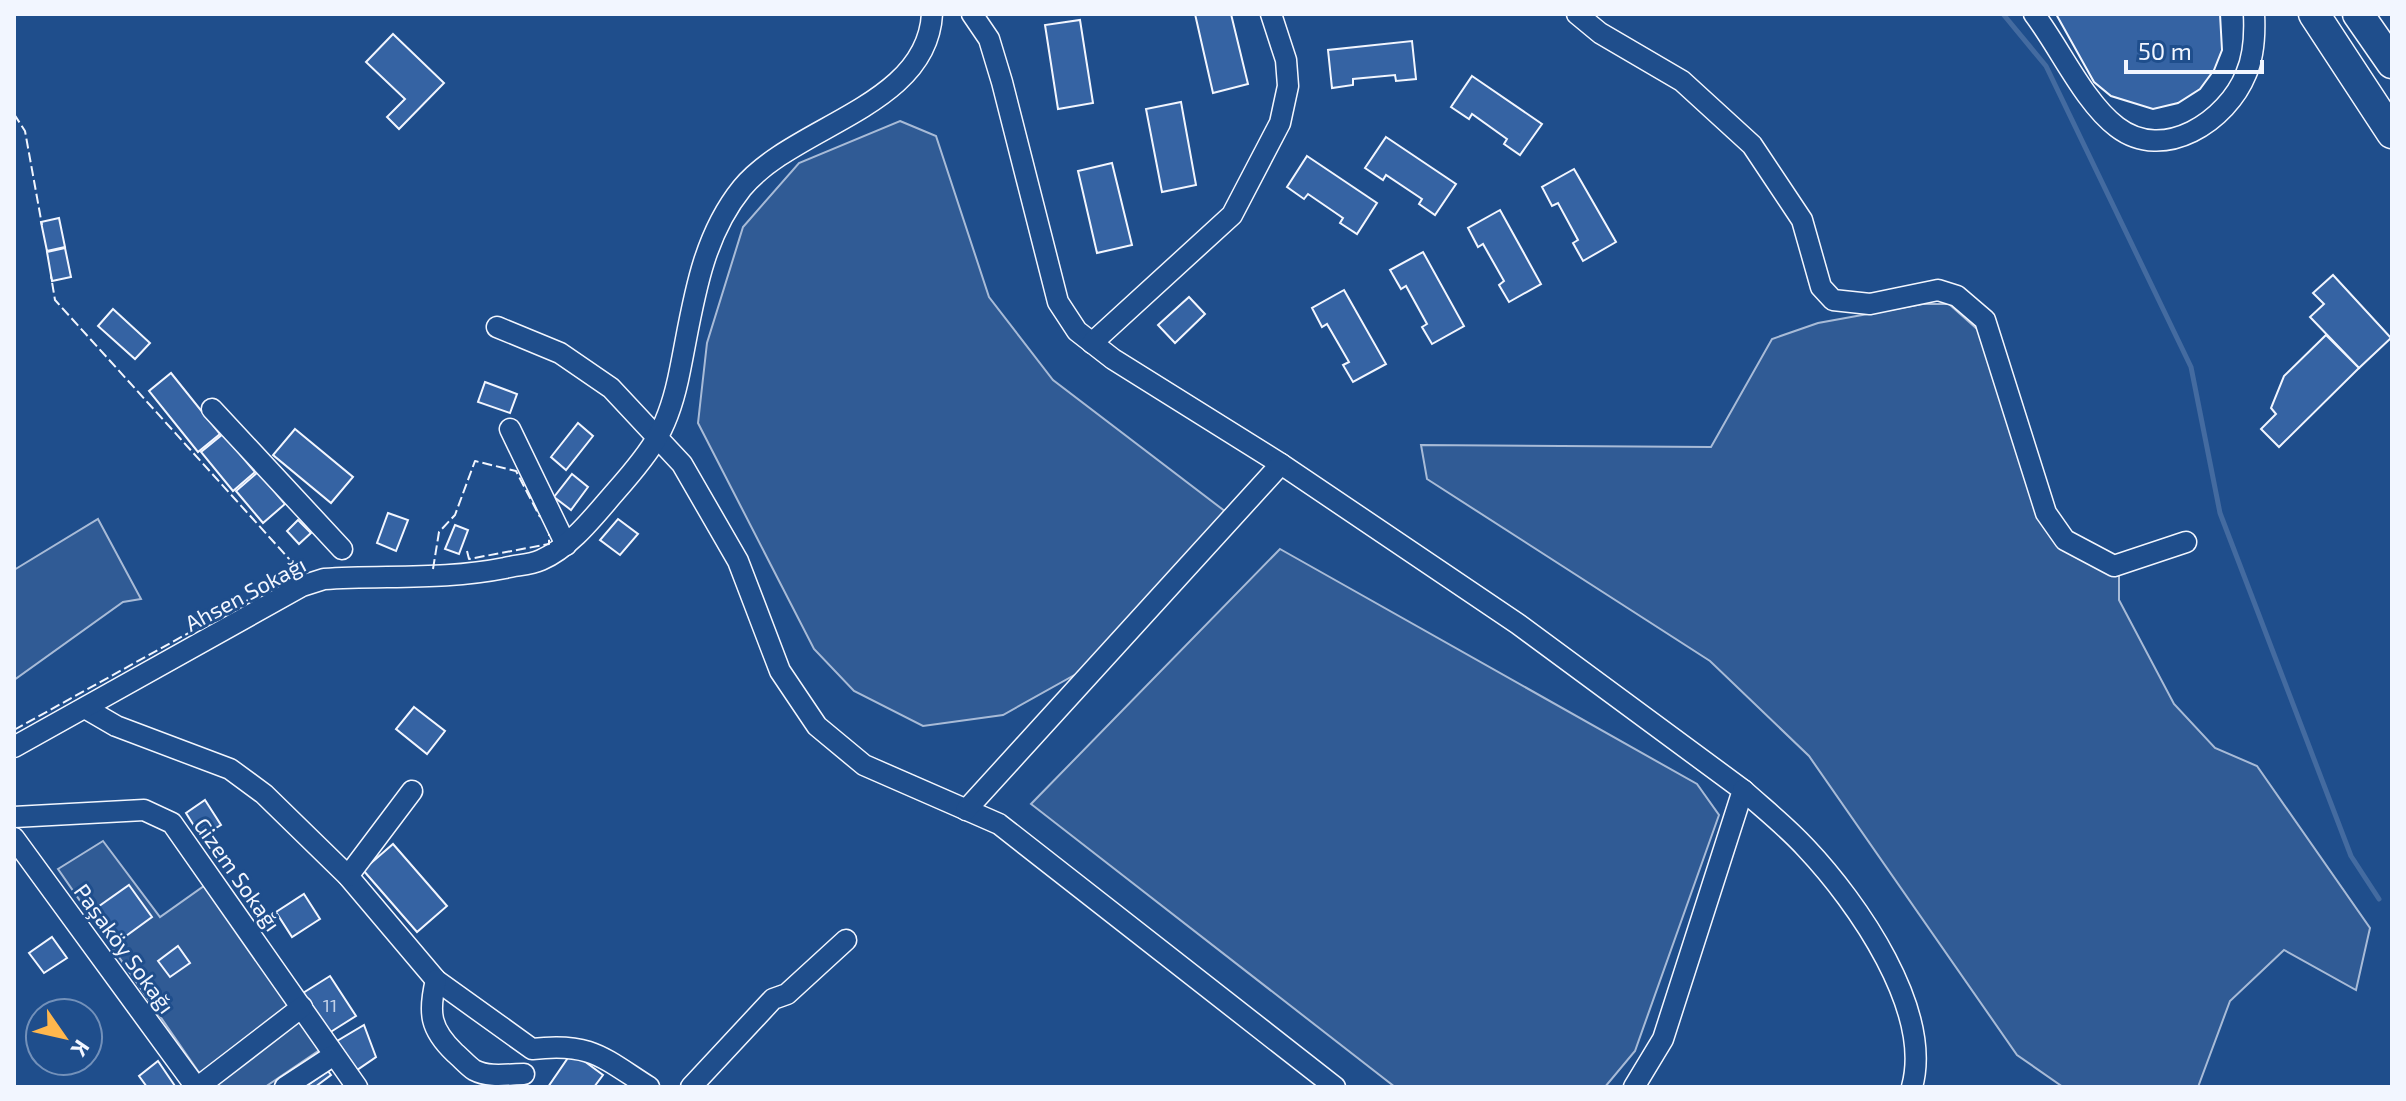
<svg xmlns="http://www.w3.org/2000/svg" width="2406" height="1101" viewBox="0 0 2406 1101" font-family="'Exo 2',sans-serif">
<rect width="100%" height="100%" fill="#1f4e8c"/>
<g fill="#305b95" stroke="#a8bbd7" stroke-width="2">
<polygon points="900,121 936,136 989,297 1053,380 1226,512 1087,668 1003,715 923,726 854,691 814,649 698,423 707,343 743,227 799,163"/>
<polygon points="1923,304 1949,304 1986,337 2043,517 2119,564 2119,600 2174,704 2215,748 2257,766 2370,928 2356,990 2284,950 2230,1001 2198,1087 2063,1087 2017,1055 1809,756 1710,661 1427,479 1421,445 1711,447 1772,339 1818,323"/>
<polygon points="98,519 141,599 123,602 14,680 14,570"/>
<polygon points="1280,549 1697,784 1719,815 1635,1051 1605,1087 1395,1087 1031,804"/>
<polygon points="103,841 160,917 204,886 321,1049 265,1087 209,1087 58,869"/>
</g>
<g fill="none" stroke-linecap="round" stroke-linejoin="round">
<polyline stroke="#446ba0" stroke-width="5" points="2003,14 2046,66 2191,367 2220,513 2351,856 2379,899"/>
</g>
<g fill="#3563a3" stroke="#f2f6ff" stroke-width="2">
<polygon points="1195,14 1231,14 1248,84 1213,93"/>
<polygon points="2056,14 2220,14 2222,50 2214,70 2200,89 2178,103 2153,109 2111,96 2094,82"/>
<polygon points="1080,20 1093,103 1058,109 1045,25"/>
<polygon points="393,34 444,83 399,129 387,117 405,99 366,62"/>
<polygon points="1412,41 1416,79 1396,81 1395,75 1353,79 1353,85 1332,88 1328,50"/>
<polygon points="1472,76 1542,124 1520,155 1504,144 1507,139 1472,114 1469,119 1451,107"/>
<polygon points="1181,102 1196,185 1162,192 1146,109"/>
<polygon points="1386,137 1456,184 1435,215 1419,204 1422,199 1386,175 1383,180 1365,168"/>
<polygon points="1307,156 1377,203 1357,234 1340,223 1343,218 1308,194 1304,199 1287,187"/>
<polygon points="1112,163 1132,245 1097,253 1078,171"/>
<polygon points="1574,169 1616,242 1583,261 1573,243 1578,240 1558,203 1552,206 1542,187"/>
<polygon points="1500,210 1541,284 1509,302 1499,285 1504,281 1483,244 1478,247 1468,228"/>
<polygon points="59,218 65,247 47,251 41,222"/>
<polygon points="65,248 71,277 52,281 47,252"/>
<polygon points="1423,252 1464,326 1432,344 1422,327 1427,324 1406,286 1401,289 1390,270"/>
<polygon points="2333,275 2391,338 2359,368 2310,317 2324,304 2313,293"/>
<polygon points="1344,290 1386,364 1353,382 1343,365 1349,362 1327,324 1322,327 1312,308"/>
<polygon points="1189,297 1205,314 1175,343 1158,325"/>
<polygon points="113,309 150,343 135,359 98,326"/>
<polygon points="2326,335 2359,368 2279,447 2261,429 2276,414 2271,408 2284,376"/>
<polygon points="171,373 220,434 198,452 149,391"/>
<polygon points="485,382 517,394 510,413 478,402"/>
<polygon points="578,423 593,436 566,470 551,457"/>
<polygon points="295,429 353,477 331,503 273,455"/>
<polygon points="223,434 255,472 233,491 201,452"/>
<polygon points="258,472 285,504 263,523 236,491"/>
<polygon points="572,474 588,487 571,510 554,497"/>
<polygon points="388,513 408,520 396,551 377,543"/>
<polygon points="618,519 638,534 620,555 600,540"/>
<polygon points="298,520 311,533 299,544 287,531"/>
<polygon points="455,525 468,530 459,554 445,549"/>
<polygon points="414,707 445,731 427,754 396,729"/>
<polygon points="205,800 221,825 201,837 186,813"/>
<polygon points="393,844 447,906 417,932 363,870"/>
<polygon points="129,885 152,917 119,941 95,909"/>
<polygon points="304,894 320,919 292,937 276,912"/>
<polygon points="52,937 67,958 44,973 29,953"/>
<polygon points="178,946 190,963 170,977 158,961"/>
<polygon points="330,976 356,1016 329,1033 303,993"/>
<polygon points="364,1025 376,1057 357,1070 337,1041"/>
<polygon points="572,1052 603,1075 594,1087 548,1087"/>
<polygon points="158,1061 175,1086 173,1087 147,1087 139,1076"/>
<polygon points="328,1071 331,1075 315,1087 305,1087"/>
</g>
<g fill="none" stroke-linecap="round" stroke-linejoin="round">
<g stroke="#f2f6ff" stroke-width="23">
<g id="minor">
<polyline points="972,14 989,39 1002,82 1058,302 1077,331 1113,359 1281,464 1518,624 1743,790 1663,1039 1634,1087"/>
<polyline points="1577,14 1600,33 1682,81 1752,145 1802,220 1821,287 1833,300 1870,304 1938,290 1957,296 1985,320 2046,513 2065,540 2114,566 2186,542"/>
<path d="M 2034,14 C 2060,48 2084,102 2117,127 C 2164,163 2227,121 2246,74 C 2254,56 2255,34 2254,14"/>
<polyline points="497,327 560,353 611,388 682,464 738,561 780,671 817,726 864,765 999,824 1335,1087"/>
<polyline points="1092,343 1232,215 1280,123 1288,86 1286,60 1271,14"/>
<polyline points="212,409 342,549"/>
<polyline points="510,429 566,545"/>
<path d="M 85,708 L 116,726 L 230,769 L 264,794 L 348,876 L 436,980 L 532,1049 C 590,1042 602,1057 649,1087"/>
<path d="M 14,747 L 302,586 L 324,579 C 385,575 445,580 505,568 C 517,565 530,565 541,560 C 571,547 595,515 616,491 C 654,448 669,427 680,370 C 693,306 700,240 742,188 C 794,125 927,107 932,14"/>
<path d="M 1743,790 C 1764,809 1787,827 1806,848 C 1857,902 1933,1010 1912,1087"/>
<polyline points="966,810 1281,464"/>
<polyline points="14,817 144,810 172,823 357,1087"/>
<polyline points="14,838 196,1087"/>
<polyline points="348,876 412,791"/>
<path d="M 436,980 C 428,1013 430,1029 455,1053 C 461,1058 468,1066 474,1070 C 489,1078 509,1074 524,1074"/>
<polyline points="198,1087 302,1007"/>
<polyline points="285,1087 334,1055"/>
<polyline points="691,1087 773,999 787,994 846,940"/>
</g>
</g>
<g stroke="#f2f6ff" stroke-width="33">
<g id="highway">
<polyline points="2314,14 2392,133"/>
<polyline points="2358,14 2392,63"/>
</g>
</g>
<use href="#minor" stroke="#1f4e8c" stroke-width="20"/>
<use href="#highway" stroke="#1f4e8c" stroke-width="30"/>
<g stroke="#f2f6ff" stroke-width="2" stroke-dasharray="10 4" stroke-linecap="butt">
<polyline points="14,114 25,131 42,225"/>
<polyline points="467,551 469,559 549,544 549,534"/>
<polyline points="433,569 439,532 455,515 475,461 516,471 540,517"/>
<polyline points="14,730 300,571 55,300 51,276"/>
</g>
</g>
<g text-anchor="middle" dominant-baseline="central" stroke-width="6" stroke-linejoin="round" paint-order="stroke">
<g font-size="18" fill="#c3d1e8">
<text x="330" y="1005">11</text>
</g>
<g font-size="22" fill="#f2f6ff" stroke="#1f4e8c">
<text transform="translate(245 593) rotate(-28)">Ahsen Sokağı</text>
<text transform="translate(238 874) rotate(55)">Gizem Sokağı</text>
<text transform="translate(125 948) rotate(54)">Paşaköy Sokağı</text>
</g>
</g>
<rect width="2406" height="1101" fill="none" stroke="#f2f6ff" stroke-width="32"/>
<g transform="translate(64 1037) rotate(124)"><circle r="38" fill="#1f4e8c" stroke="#7391ba" stroke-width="2"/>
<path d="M0-6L14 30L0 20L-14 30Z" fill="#ffb74d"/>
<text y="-12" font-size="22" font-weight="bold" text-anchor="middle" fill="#f2f6ff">K</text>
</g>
<path d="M2126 60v12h136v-12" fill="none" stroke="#f2f6ff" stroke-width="4"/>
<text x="2138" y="60" font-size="24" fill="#f2f6ff" stroke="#1f4e8c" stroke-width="6" paint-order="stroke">50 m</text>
</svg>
